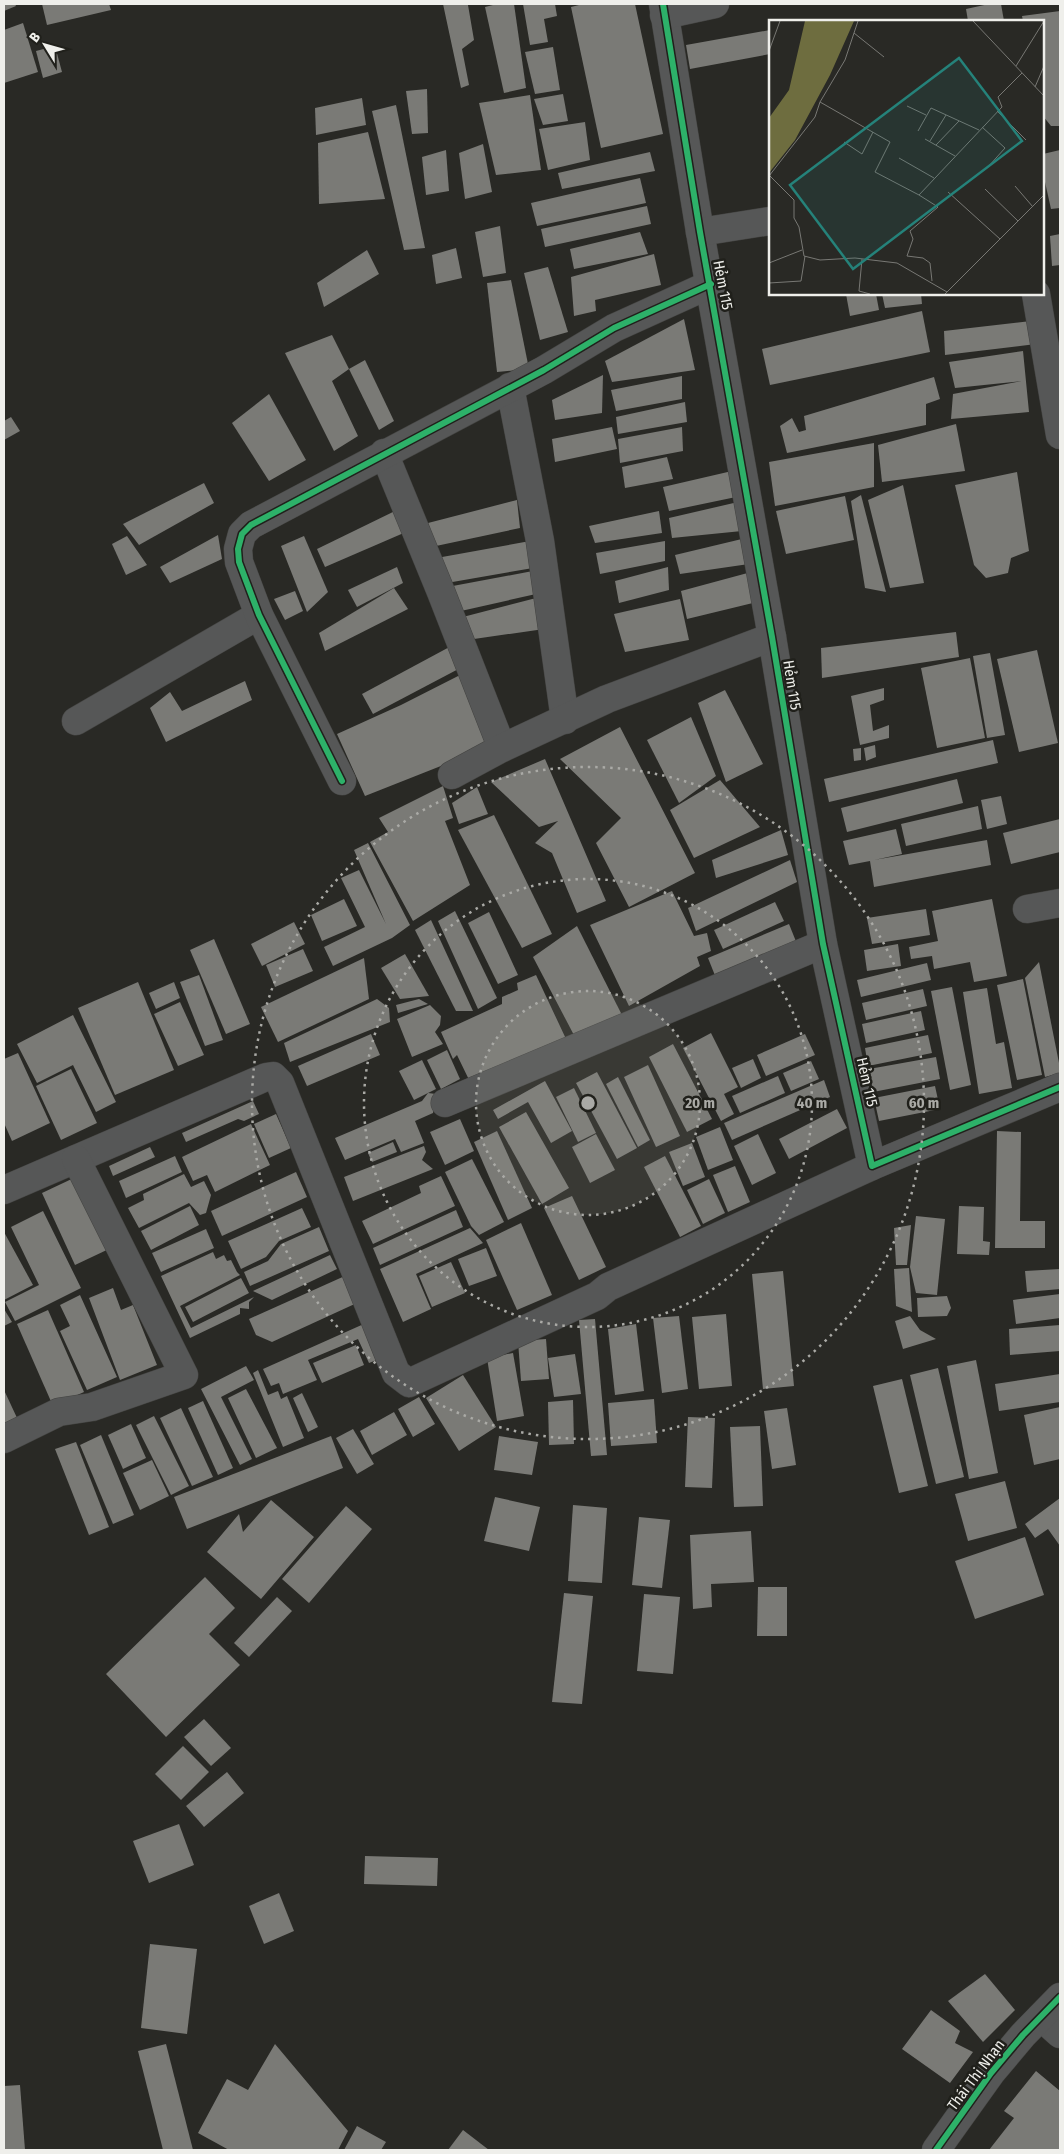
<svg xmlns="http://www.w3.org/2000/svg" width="1064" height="2154" viewBox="0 0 1064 2154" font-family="'Fira Sans Condensed',sans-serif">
<rect width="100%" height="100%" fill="#292925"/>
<g fill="#7a7a76">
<polygon points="4,4 15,4 16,6 4,11"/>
<polygon points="42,4 109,4 111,10 47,25"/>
<polygon points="443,4 468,5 474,40 462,49 469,85 461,88"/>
<polygon points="497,4 514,4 526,88 504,93 485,7"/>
<polygon points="523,4 555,4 557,16 544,19 548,42 530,45"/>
<polygon points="583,4 635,4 663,134 601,148 571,7"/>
<polygon points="989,4 1001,4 1004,21 968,21 966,9"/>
<polygon points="1060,11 1060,126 1051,126 1043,116 1043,21 1023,21 1022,16"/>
<polygon points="23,23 38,72 4,83 4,30"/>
<polygon points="770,30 770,54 690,69 686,45"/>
<polygon points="55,46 62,72 43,78 36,51"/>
<polygon points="553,47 560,90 535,94 525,52"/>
<polygon points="427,89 428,133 412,134 406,91"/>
<polygon points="563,94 568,121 543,125 534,99"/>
<polygon points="530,95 541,170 496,175 479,103"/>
<polygon points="362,98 366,125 316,135 315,108"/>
<polygon points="396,105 425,248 404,250 372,111"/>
<polygon points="585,122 590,160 548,170 539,129"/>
<polygon points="368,132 385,199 319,204 318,143"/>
<polygon points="483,144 492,192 465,199 459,153"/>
<polygon points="446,150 449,191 426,195 422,157"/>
<polygon points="1060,150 1060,208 1051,209 1043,173 1043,154"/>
<polygon points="650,152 655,171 562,189 558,173"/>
<polygon points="640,178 646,203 537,226 531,203"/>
<polygon points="647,206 651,224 545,247 541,229"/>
<polygon points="500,226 506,273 483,277 475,232"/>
<polygon points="640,232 648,254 574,269 570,249"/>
<polygon points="1060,234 1060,265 1052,266 1050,236"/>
<polygon points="456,248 462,278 436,284 432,255"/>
<polygon points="367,250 379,274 324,307 317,283"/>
<polygon points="654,254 661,285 595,300 596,311 574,316 571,277"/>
<polygon points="548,267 568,332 540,340 524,273"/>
<polygon points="511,280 529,369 497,372 487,283"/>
<polygon points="846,294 876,294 879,310 850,316"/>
<polygon points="882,294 921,294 922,304 885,308"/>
<polygon points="922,311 930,352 770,385 762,349"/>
<polygon points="684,319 695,370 612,382 605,361"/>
<polygon points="1031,321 1036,344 945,355 944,331"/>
<polygon points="332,335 349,369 332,381 358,436 334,451 285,353"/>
<polygon points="1023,351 1029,412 951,419 953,394 1022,381 955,388 949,362"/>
<polygon points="365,360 394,421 379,430 349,369"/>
<polygon points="603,375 602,413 555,420 552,400"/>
<polygon points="682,376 682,399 616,411 611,390"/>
<polygon points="934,377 940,399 926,404 926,425 787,453 780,426 792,418 799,432 806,430 804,416"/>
<polygon points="269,394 306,460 269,481 232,423"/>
<polygon points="685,402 687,422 618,434 616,417"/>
<polygon points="11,417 20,431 4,440 4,421"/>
<polygon points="956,424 965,471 882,482 878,445"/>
<polygon points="612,427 617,449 555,462 552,439"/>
<polygon points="682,427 683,451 620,463 618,439"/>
<polygon points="874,443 874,487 775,506 769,462"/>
<polygon points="667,457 673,479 625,488 622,467"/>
<polygon points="732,471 736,497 669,511 663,487"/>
<polygon points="1017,472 1029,551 1011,558 1008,573 986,578 974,565 955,485"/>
<polygon points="204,483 214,503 139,545 123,524"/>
<polygon points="903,485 924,583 890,588 868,500"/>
<polygon points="861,495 886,592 865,588 851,501"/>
<polygon points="845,496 854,540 786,554 776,511"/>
<polygon points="517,500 520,528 436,546 428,523"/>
<polygon points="738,502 742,531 672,538 669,518"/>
<polygon points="397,510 406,532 325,567 317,549"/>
<polygon points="659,511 662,533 595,543 589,526"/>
<polygon points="218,535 222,559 170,583 160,567"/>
<polygon points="127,536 147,565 126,575 112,544"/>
<polygon points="304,536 328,592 307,612 281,546"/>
<polygon points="746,538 749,564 680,574 675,555"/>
<polygon points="530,541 533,568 441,584 431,559"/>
<polygon points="665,541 665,561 600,574 596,553"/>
<polygon points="397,567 403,583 357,607 348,590"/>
<polygon points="668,567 669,590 619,603 615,581"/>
<polygon points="538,570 536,594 452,613 442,588"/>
<polygon points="755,571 757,602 687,619 681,591"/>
<polygon points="394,588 408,609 325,651 319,633"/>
<polygon points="295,591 303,611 285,620 274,599"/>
<polygon points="540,597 544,629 474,639 459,618"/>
<polygon points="680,599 689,640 625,652 614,614"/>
<polygon points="956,632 959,657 822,678 821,648"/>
<polygon points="455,644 466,665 373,714 362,694"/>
<polygon points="1037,650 1058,743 1019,752 997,659"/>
<polygon points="990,653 1005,735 987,738 973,656"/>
<polygon points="970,658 985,738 937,748 921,668"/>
<polygon points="464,673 494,745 365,796 337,734 401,705"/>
<polygon points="245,681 252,700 166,742 150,708 170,692 182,711"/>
<polygon points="884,688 884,700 870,705 873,731 889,725 889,738 860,745 851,696"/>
<polygon points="725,690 763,764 726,782 698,703"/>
<polygon points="691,717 716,776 679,803 647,740"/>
<polygon points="620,727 695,873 629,907 596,843 621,818 560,759"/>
<polygon points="993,740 998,763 829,802 824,779"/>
<polygon points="875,745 876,757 866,761 864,748"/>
<polygon points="861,748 861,760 854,761 853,749"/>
<polygon points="545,759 606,901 577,913 552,853 535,843 558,821 539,827 491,782"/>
<polygon points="957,779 963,803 847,832 841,808"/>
<polygon points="720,780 760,827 694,858 670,810"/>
<polygon points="443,786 453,818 445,821 470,885 413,921 370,842 388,832 379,818"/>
<polygon points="477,787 488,814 459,824 452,803"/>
<polygon points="1001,796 1007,824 987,829 981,800"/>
<polygon points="978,806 982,829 906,846 901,824"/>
<polygon points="494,815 552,934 522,948 458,830"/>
<polygon points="1060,819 1060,852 1011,864 1003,833"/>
<polygon points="896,829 902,854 874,860 987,840 991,865 874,887 870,861 849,865 843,841"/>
<polygon points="781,830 788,855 716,878 712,860"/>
<polygon points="368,843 410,925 392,938 333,966 324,947 365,927 341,878 359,870 386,924 354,850"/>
<polygon points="790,860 797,882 696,931 688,908"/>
<polygon points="672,891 694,936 707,933 711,951 697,957 700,966 629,1006 590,925"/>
<polygon points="344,899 357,926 322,941 311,915"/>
<polygon points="992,899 1007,976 974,982 970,962 934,969 932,956 911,959 909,947 938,941 932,911"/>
<polygon points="775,902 784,921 723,949 714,930"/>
<polygon points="926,909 930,935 872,944 867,918"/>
<polygon points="455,911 497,998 478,1009 438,921"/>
<polygon points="489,912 518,975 498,984 468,923"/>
<polygon points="431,920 473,1011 456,1011 415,930"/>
<polygon points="294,922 305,944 262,966 251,944"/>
<polygon points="789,924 799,949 718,983 708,958"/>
<polygon points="577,926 625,1021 576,1039 533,957"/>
<polygon points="214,939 250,1024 226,1034 190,950"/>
<polygon points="898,944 901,966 867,971 864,950"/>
<polygon points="303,949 313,971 275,987 266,965"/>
<polygon points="405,954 429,996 400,999 381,968"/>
<polygon points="364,958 369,999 278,1042 261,1007"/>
<polygon points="1039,962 1060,1068 1060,1073 1045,1077 1025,978"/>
<polygon points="927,963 931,980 861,997 857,980"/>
<polygon points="199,975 223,1040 205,1046 180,982"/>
<polygon points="536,975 567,1041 472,1086 457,1055 453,1059 441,1032 502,1004 502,997 518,990 517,983"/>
<polygon points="1023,979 1042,1075 1017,1080 997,985"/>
<polygon points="138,982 174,1070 115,1095 78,1008"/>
<polygon points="174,982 180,998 156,1009 149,993"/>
<polygon points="952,987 971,1085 950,1090 931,991"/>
<polygon points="987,988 996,1044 1004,1042 1012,1088 979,1094 963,992"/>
<polygon points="923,989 927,1006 866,1020 862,1003"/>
<polygon points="377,999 389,1008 390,1022 290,1062 284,1043"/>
<polygon points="419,999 428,1004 398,1013 396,1005"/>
<polygon points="180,1002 204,1055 178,1066 154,1014"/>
<polygon points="430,1005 441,1016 440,1025 435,1032 443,1044 412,1057 397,1019"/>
<polygon points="921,1011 925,1030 866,1043 862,1024"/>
<polygon points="73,1015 116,1102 96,1112 73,1065 37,1083 17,1044"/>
<polygon points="711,1033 738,1087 724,1094 734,1114 721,1121 683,1048"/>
<polygon points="371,1034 380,1055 307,1086 298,1066"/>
<polygon points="805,1034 815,1055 766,1076 757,1055"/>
<polygon points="928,1035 932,1053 868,1066 865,1048"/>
<polygon points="673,1044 712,1119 687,1132 649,1057"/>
<polygon points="447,1050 460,1079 441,1089 427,1060"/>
<polygon points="18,1053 50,1123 12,1141 4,1123 4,1059"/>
<polygon points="936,1057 940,1079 873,1092 869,1069"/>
<polygon points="753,1059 761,1078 741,1088 732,1068"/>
<polygon points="422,1060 436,1089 414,1100 399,1071"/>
<polygon points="811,1061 819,1079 791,1091 783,1073"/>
<polygon points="648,1065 680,1136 656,1147 624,1077"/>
<polygon points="71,1069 97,1123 61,1140 36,1086"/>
<polygon points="597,1072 637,1148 617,1159 576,1083"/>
<polygon points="778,1076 785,1093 740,1113 732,1096"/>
<polygon points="618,1077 650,1140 638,1147 606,1084"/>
<polygon points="824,1080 830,1097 732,1140 724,1123"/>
<polygon points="545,1081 572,1131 551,1143 528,1102 498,1119 493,1110"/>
<polygon points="935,1086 940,1109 879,1121 874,1098"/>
<polygon points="574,1088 596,1133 578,1142 556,1097"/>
<polygon points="428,1093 436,1094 433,1113 415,1121 424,1143 401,1152 395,1139 345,1160 335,1138 422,1101"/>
<polygon points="253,1101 259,1114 244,1121 238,1119 186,1142 182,1133"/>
<polygon points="837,1109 847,1128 789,1159 779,1139"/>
<polygon points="526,1112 569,1188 542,1204 499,1127"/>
<polygon points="276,1114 291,1148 269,1158 254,1124"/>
<polygon points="460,1119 474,1151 445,1165 430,1132"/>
<polygon points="251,1124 270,1165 215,1192 207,1175 193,1181 182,1157"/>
<polygon points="720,1127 733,1160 708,1170 696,1137"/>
<polygon points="497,1131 532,1208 508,1220 474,1142"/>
<polygon points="997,1131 1021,1132 1020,1221 1045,1221 1045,1248 995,1248"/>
<polygon points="596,1134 615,1170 590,1183 572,1147"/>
<polygon points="758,1134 776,1173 752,1185 734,1146"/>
<polygon points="393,1142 397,1152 372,1162 368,1153"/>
<polygon points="692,1143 705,1177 683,1186 669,1152"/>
<polygon points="424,1146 426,1152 422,1160 433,1169 353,1201 344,1177"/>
<polygon points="150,1147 155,1157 113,1176 109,1166"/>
<polygon points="175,1156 182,1172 126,1198 119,1181"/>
<polygon points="665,1156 701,1226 680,1237 644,1167"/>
<polygon points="472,1159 504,1222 479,1235 471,1226 445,1172"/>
<polygon points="735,1166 750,1202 728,1212 713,1175"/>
<polygon points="296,1172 307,1197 222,1236 211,1211"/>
<polygon points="184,1174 191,1187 204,1181 211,1195 206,1213 200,1215 189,1203 139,1228 128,1208 144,1200 143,1194"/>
<polygon points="78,1176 111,1248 75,1265 42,1193"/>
<polygon points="441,1176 455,1206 373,1244 362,1221 421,1193 419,1186"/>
<polygon points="709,1179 725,1213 703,1224 687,1190"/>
<polygon points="572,1196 606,1267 579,1280 544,1208"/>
<polygon points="190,1206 199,1225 151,1250 141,1231"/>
<polygon points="959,1206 984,1207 983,1241 990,1242 989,1255 957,1254"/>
<polygon points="302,1208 311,1227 279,1241 266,1257 241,1269 228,1241"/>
<polygon points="456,1210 463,1227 380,1265 373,1248"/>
<polygon points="43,1211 81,1288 15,1321 5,1302 39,1285 11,1227"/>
<polygon points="916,1216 945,1219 937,1295 916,1293 910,1267"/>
<polygon points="521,1223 552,1295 517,1310 486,1240"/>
<polygon points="911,1225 907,1265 896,1265 894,1228"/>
<polygon points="319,1227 329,1251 250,1286 244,1272 268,1261 281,1244"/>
<polygon points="470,1228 483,1243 416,1274 431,1309 403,1322 380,1269"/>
<polygon points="206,1229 214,1248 161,1272 152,1253"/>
<polygon points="4,1232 33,1285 4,1300"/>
<polygon points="486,1248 497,1276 469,1286 458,1259"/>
<polygon points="213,1252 216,1259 224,1255 227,1261 231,1260 237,1272 240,1275 180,1306 191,1328 254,1297 249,1302 249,1309 240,1308 240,1314 190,1338 161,1276"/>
<polygon points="330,1255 337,1269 272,1300 253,1291"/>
<polygon points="451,1262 465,1293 432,1307 419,1276"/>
<polygon points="909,1268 912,1312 896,1306 894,1269"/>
<polygon points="1060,1269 1060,1289 1027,1292 1025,1271"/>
<polygon points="783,1271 794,1386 763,1389 752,1274"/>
<polygon points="347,1275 359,1302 272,1342 256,1335 249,1319"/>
<polygon points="241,1278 249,1293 193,1322 185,1307"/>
<polygon points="113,1288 121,1310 133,1305 157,1365 120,1380 89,1298"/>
<polygon points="1060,1294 1060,1318 1016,1324 1013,1300"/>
<polygon points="80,1295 117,1377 87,1390 60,1331 70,1326 60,1305"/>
<polygon points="947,1296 951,1308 947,1316 918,1317 917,1298"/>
<polygon points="4,1309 12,1322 4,1326"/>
<polygon points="48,1310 84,1392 53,1406 17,1324"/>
<polygon points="726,1314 732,1386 699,1389 692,1317"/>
<polygon points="679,1316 688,1389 662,1393 653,1318"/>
<polygon points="910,1316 920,1330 936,1339 903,1349 895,1321"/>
<polygon points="595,1319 607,1455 591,1456 579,1320"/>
<polygon points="366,1323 382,1358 369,1363 358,1339 308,1360 317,1380 283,1394 279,1383 271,1386 263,1369"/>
<polygon points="636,1324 644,1391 615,1395 608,1329"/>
<polygon points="1060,1325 1060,1351 1010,1355 1009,1329"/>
<polygon points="546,1339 549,1379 521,1381 518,1341"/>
<polygon points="356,1345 364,1365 322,1383 313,1363"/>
<polygon points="513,1353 524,1416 497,1421 487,1358"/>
<polygon points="575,1354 581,1394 554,1397 548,1358"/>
<polygon points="976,1360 998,1473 969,1479 947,1366"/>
<polygon points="246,1366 254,1380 221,1397 252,1459 240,1465 201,1389"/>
<polygon points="938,1368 964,1477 936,1484 910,1375"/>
<polygon points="258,1370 268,1395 278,1391 281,1399 287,1396 304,1438 283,1447 253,1373"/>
<polygon points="1060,1374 1060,1402 999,1411 995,1384"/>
<polygon points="463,1375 496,1427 459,1451 426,1398"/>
<polygon points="902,1379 928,1486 899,1493 873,1386"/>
<polygon points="246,1389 277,1448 256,1458 228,1398"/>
<polygon points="4,1390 18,1420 4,1426"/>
<polygon points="302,1393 318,1427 308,1432 293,1398"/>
<polygon points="419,1397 435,1424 413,1437 398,1409"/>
<polygon points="654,1399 657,1443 611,1446 608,1403"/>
<polygon points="573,1400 574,1444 549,1445 548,1402"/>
<polygon points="203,1401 233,1468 218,1475 188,1408"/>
<polygon points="1060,1407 1060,1459 1034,1465 1024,1415"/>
<polygon points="181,1408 213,1477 192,1486 160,1418"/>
<polygon points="787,1408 796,1465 772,1469 764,1411"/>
<polygon points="394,1412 407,1435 372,1455 360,1431"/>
<polygon points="154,1416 189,1486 171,1495 136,1425"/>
<polygon points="688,1417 715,1418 712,1488 685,1487"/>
<polygon points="131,1424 146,1458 123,1469 108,1435"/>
<polygon points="760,1426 763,1506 734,1507 730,1427"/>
<polygon points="353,1429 374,1464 357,1474 336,1438"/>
<polygon points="101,1435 134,1515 113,1524 80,1445"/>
<polygon points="331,1436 343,1468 187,1529 174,1497"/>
<polygon points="499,1436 538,1442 532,1475 494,1470"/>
<polygon points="76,1442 109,1527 89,1535 55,1449"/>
<polygon points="152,1460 169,1496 140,1510 123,1473"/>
<polygon points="1005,1481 1017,1528 968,1541 955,1494"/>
<polygon points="495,1497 540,1507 529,1551 484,1541"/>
<polygon points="1060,1498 1060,1546 1048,1529 1035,1538 1025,1524"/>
<polygon points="271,1500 314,1537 261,1599 207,1552 239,1514 243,1532"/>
<polygon points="573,1505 607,1508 602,1583 568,1581"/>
<polygon points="346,1506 372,1529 309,1603 282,1579"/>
<polygon points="639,1517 670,1520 662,1588 632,1585"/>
<polygon points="751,1531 754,1582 711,1584 712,1607 693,1609 690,1535"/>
<polygon points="1025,1537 1044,1595 975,1619 955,1561"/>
<polygon points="205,1577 235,1608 209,1634 240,1665 166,1737 106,1674"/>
<polygon points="758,1587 787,1587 787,1636 757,1636"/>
<polygon points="564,1593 593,1596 582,1704 552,1702"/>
<polygon points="644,1594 680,1597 673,1674 637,1671"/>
<polygon points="277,1597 292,1611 249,1657 234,1643"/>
<polygon points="204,1719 231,1748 211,1766 184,1737"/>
<polygon points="183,1746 209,1772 181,1800 155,1774"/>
<polygon points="227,1772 244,1793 204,1827 186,1806"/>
<polygon points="179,1824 194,1865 149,1883 133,1841"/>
<polygon points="365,1856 438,1858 437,1886 364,1884"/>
<polygon points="279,1893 294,1931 264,1944 249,1906"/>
<polygon points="150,1944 197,1949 187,2034 141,2028"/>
<polygon points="985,1974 1015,2010 983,2042 948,2001"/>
<polygon points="931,2010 960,2031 955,2043 973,2052 950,2083 902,2049"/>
<polygon points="166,2044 193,2150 163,2150 138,2051"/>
<polygon points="275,2044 348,2131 338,2150 229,2150 198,2133 227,2079 248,2090"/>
<polygon points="1036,2071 1060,2091 1060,2150 989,2150 1014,2118 1004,2111"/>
<polygon points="20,2085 25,2150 4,2150 4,2086"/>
<polygon points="357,2126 386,2142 381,2150 344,2150"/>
<polygon points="463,2130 489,2150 448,2150"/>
</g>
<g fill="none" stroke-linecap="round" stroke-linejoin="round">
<g stroke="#444442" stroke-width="29">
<g id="minor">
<polyline points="663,4 700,232 772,637 823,944 872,1166 1060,1087"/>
<polyline points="664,15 715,4"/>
<polyline points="700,232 770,221"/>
<polyline points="1036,294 1060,435"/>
<polyline points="510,387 540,541 565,720"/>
<polyline points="384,453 441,592 502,748"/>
<polyline points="76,721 259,615"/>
<polyline points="452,775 502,748 607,699 772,637"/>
<polyline points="342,781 259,615 239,562 238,549 242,534 251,525 544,370 614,328 711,284"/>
<polyline points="1027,909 1060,903"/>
<polyline points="445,1103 823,944"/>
<polyline points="4,1190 266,1077 273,1076 280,1083 396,1373 409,1383 597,1296 608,1287 872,1166"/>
<polyline points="4,1439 59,1412 92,1407 184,1375 76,1159"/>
<polyline points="1041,2017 1060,2034"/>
<polyline points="936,2150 991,2073 1023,2035 1060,1997"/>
</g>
</g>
<use href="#minor" stroke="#565757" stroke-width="28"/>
<g stroke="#20201b" stroke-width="9">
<g id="cycleway">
<polyline points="663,4 700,232 772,637 823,944 872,1166 1060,1087"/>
<polyline points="342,781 259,615 239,562 238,549 242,534 251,525 544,370 614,328 711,284"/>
<polyline points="936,2150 991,2073 1023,2035 1060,1997"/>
</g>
</g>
<use href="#cycleway" stroke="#2db169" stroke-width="6"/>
</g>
<circle cx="588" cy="1103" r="112" fill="#aaaaa6" fill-opacity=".12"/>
<g fill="none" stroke="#aaaaa6" stroke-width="2.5" stroke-dasharray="2.5 5">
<circle cx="588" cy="1103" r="112"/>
<circle cx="588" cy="1103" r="224"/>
<circle cx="588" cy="1103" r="336"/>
</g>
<g text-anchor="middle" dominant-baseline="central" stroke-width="5" stroke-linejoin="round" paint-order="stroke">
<g font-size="15" fill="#efefeb" stroke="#20201b">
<text transform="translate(723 285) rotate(79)">Hẻm 115</text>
<text transform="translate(792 685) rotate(81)">Hẻm 115</text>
<text transform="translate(867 1082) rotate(77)">Hẻm 115</text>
<text transform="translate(976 2075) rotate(-53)">Thái Thị Nhạn</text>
</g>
</g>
<g transform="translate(769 20)">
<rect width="275" height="275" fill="#292925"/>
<path d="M 36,1 L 85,1 L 61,55 L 26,120 L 0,153 L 0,98 L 20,70 Z" fill="#6e6d3f"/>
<path fill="none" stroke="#787874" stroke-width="1" d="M 204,1 L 275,76M 85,13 L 115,37M 0,31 L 11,1M 247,46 L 275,1M 266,67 L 275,46M 51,82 L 121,122 L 106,152 L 150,175M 138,86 L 157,95M 228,91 L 257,120M 213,107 L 236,128 L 219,147M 149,111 L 162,88 L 210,110M 156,119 L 186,136M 161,121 L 177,95M 75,122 L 93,134 L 104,112M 167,125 L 190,101M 130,138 L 165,158M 0,155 L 25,180 L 25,198 L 30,207 L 35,236 L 51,240 L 86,238 L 128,243 L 178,272M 0,156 L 46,97 L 51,82 L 76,40 L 89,1M 246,166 L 264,187M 216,169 L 249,201M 179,172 L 231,219M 93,239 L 90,271 L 101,274M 0,243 L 33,230M 163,261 L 161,243 L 154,238 L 138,236 L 144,219 L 141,211 L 169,187 L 150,175 L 233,87 L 229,77 L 253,53M 0,263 L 32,261 L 36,236M 176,274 L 275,175"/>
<path fill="#25827a" fill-opacity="0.15" stroke="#25827a" stroke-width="2.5" d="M 190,38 L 253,121 L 84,249 L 21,165 Z"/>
<rect width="275" height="275" fill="none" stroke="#efefeb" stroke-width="2.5"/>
</g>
<circle cx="588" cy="1103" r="8" fill="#aaaaa6" stroke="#20201b" stroke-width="2.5"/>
<g font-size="15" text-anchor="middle" font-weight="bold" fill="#aaaaa6" stroke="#20201b" stroke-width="5" stroke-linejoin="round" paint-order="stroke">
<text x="700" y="1108">20 m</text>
<text x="812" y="1108">40 m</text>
<text x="924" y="1108">60 m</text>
</g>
<rect width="1064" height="2154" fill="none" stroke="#efefeb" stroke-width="10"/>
<g transform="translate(45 45) rotate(307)" stroke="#20201b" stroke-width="4" paint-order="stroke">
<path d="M0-4L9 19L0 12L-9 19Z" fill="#efefeb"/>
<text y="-8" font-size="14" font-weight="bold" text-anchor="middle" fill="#efefeb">B</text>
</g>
</svg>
